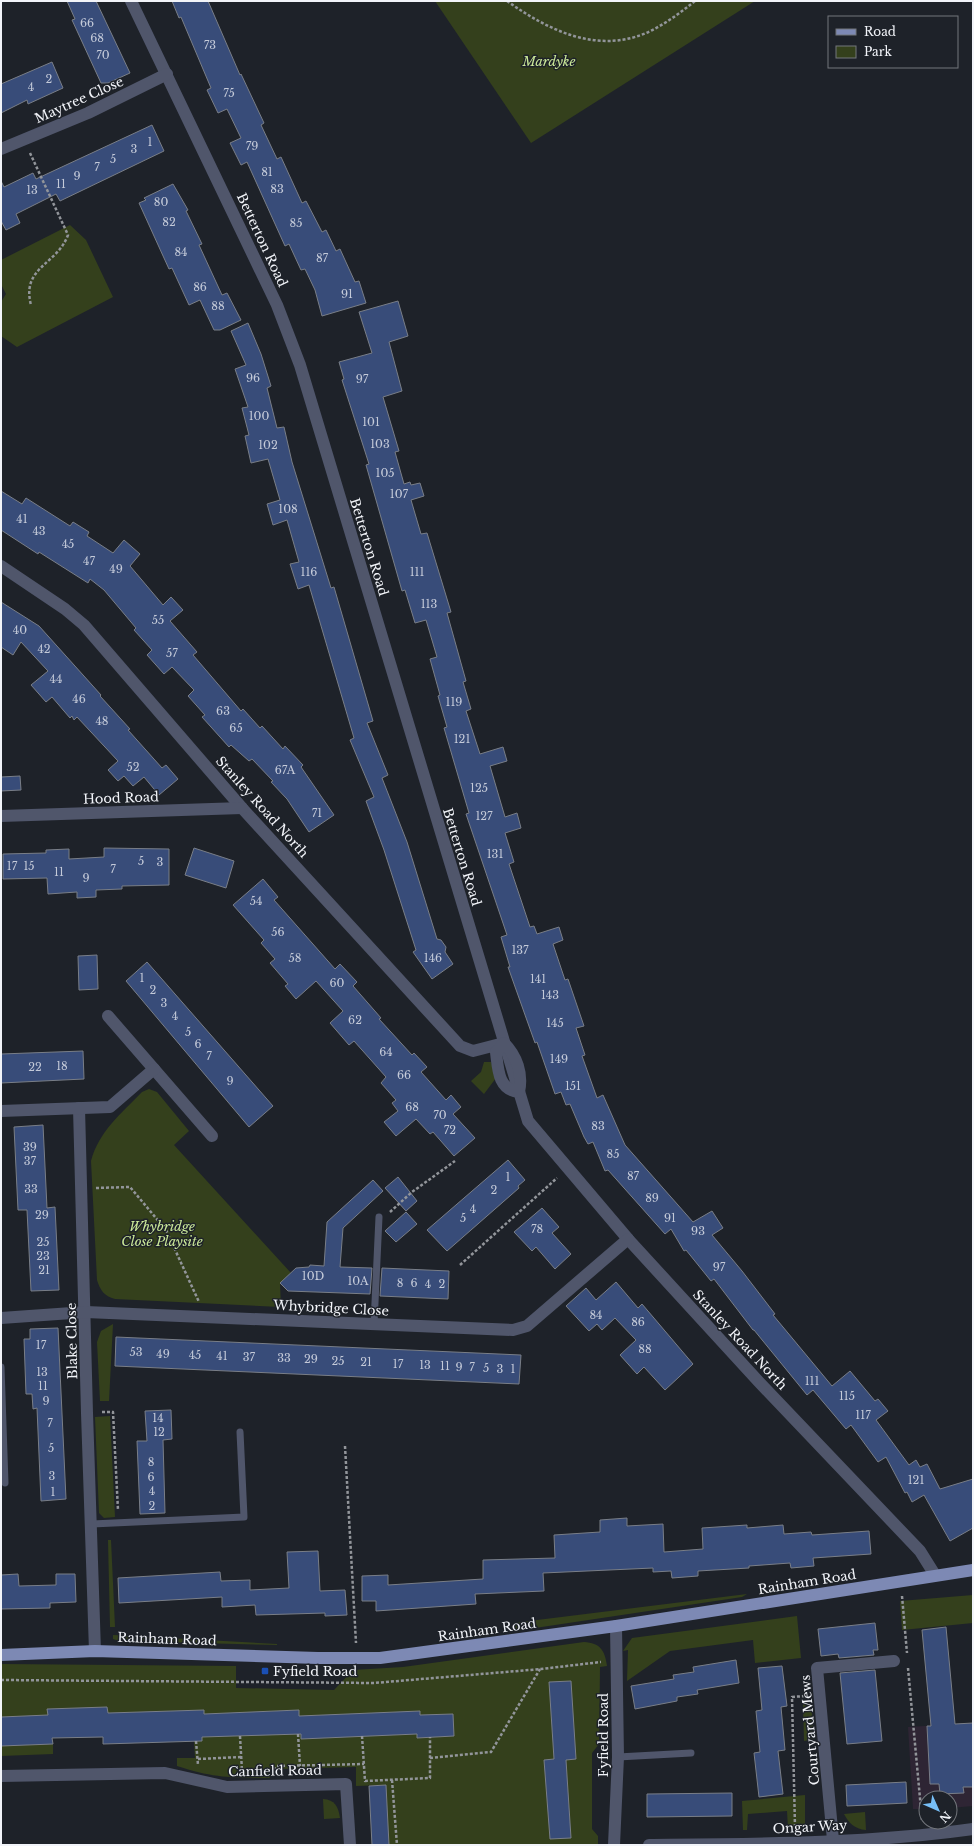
<svg xmlns="http://www.w3.org/2000/svg" width="974" height="1846" viewBox="0 0 974 1846" font-family="'Libre Baskerville',serif">
<rect width="100%" height="100%" fill="#1e2229"/>
<polygon fill="#2e2534" points="973,1723 973,1806 950,1808 950,1798 926,1798 926,1809 913,1809 908,1727"/>
<g fill="#34401c" fill-rule="evenodd">
<polygon points="435,1 755,1 531,143"/>
<polygon points="70,225 86,240 113,297 17,347 1,336 1,302 6,294 1,284 1,260"/>
<polygon points="484,1062 491,1062 496,1078 484,1094 471,1081 481,1072"/>
<path d="M 149,1089 L 157,1092 L 189,1131 L 174,1145 L 291,1273 L 280,1283 L 281,1307 L 115,1299 C 104,1296 100,1290 97,1280 L 91,1161 C 99,1131 121,1114 142,1092 Z"/>
<polygon points="113,1324 109,1401 100,1401 97,1342 101,1331"/>
<polygon points="110,1416 115,1517 104,1518 99,1513 95,1417"/>
<polygon points="108,1540 111,1540 115,1627 110,1627"/>
<polygon points="747,1594 742,1597 515,1631 513,1623"/>
<polygon points="973,1595 973,1623 902,1630 900,1601"/>
<polygon points="797,1616 801,1658 755,1663 753,1640 670,1651 627,1681 628,1650 623,1651 632,1638"/>
<polygon points="113,1635 277,1644 277,1645 119,1641 113,1639"/>
<path d="M 584,1642 C 600,1643 605,1650 607,1666 L 600,1667 L 599,1744 L 592,1753 L 592,1829 L 598,1836 L 598,1845 L 389,1845 L 386,1785 L 356,1786 L 356,1767 L 278,1769 L 269,1778 C 233,1778 213,1778 177,1766 L 177,1758 L 195,1758 L 194,1741 L 202,1740 L 202,1737 L 301,1733 L 302,1739 L 417,1734 L 417,1738 L 454,1736 L 453,1714 L 420,1715 L 419,1711 L 299,1716 L 299,1710 L 204,1714 L 204,1710 L 108,1713 L 107,1707 L 48,1709 L 48,1715 L 1,1717 L 1,1664 L 236,1666 L 236,1688 L 334,1690 L 353,1670 L 403,1667 ZM 570,1681 L 576,1759 L 566,1760 L 571,1837 L 550,1839 L 544,1760 L 554,1759 L 549,1682 Z"/>
<polygon points="803,1703 811,1704 815,1739 804,1741"/>
<polygon points="53,1744 53,1754 1,1756 1,1746"/>
<polygon points="805,1795 805,1827 788,1828 787,1811 748,1814 747,1830 743,1830 742,1801"/>
<path d="M 323,1799 C 335,1800 338,1806 340,1818 L 324,1819 Z"/>
<path d="M 865,1812 L 866,1830 C 854,1829 849,1823 844,1814 Z"/>
</g>
<g fill="#384c79" stroke="#797e87">
<polygon points="67,1 96,1 130,73 108,83 101,83 72,20 75,19"/>
<polygon points="172,1 208,1 240,75 241,74 264,123 261,125 277,159 281,157 302,203 306,201 322,232 326,230 336,251 340,249 355,282 359,281 366,303 322,316 315,290 305,269 301,270 289,244 285,246 247,162 241,165 230,143 241,138 227,109 218,113 207,90 211,88 181,17 179,18"/>
<polygon points="52,62 63,88 28,104 27,100 1,113 1,84"/>
<polygon points="152,125 164,151 60,201 56,194 16,214 20,223 6,230 1,221 1,181 4,187 33,173 36,179"/>
<polygon points="173,184 188,210 186,211 202,244 199,245 222,295 227,293 241,320 220,330 214,330 200,300 189,305 172,268 169,269 139,203 146,200 144,198"/>
<polygon points="398,301 408,336 389,342 402,391 383,397 399,451 395,452 404,484 410,482 411,485 420,483 424,496 411,500 421,534 427,533 451,612 447,613 466,681 463,682 471,709 466,711 480,754 503,747 507,761 490,766 505,817 517,813 521,828 505,833 514,862 509,864 530,927 534,926 537,934 559,927 563,940 553,944 565,980 568,979 584,1026 576,1028 585,1055 582,1056 597,1098 603,1095 625,1145 693,1222 712,1211 723,1228 712,1235 742,1271 775,1314 773,1315 832,1386 850,1371 875,1401 878,1399 888,1411 876,1420 909,1465 916,1460 920,1467 927,1464 940,1489 973,1479 973,1528 950,1541 924,1495 912,1502 907,1492 905,1493 886,1457 878,1462 851,1425 846,1429 813,1390 807,1395 754,1330 753,1330 714,1279 711,1281 686,1250 684,1251 671,1229 665,1234 608,1170 605,1171 593,1142 588,1144 584,1137 570,1104 566,1105 561,1092 555,1094 537,1042 535,1043 508,967 510,967 501,937 507,935 466,814 469,813 444,728 447,727 438,696 440,695 430,659 437,657 426,620 415,623 405,590 402,591 366,465 369,464 342,380 344,379 339,362 372,353 359,312"/>
<polygon points="248,323 261,354 271,386 267,388 277,428 284,427 292,462 331,588 334,587 373,721 367,723 388,775 382,778 407,842 437,939 441,940 446,947 445,952 453,964 432,979 413,952 416,950 384,850 366,801 374,797 350,740 354,738 309,585 298,589 290,564 299,562 287,520 273,525 267,504 280,500 268,459 251,463 245,436 249,435 242,408 248,407 235,369 246,365 231,331"/>
<polygon points="1,491 22,504 26,498 70,526 73,522 89,532 87,536 113,553 124,540 140,554 130,566 163,605 171,597 183,610 170,621 197,652 193,655 241,711 243,709 260,728 262,726 283,749 285,746 303,765 301,767 334,815 309,832 287,799 271,782 273,781 252,759 249,761 231,745 229,747 202,717 205,715 188,696 194,690 172,667 164,674 147,655 152,650 134,630 136,628 104,590 90,579 88,583 39,552 38,554 1,530"/>
<polygon points="1,602 39,626 101,695 100,696 130,729 128,730 162,768 166,765 178,779 159,795 144,777 133,786 124,776 118,781 108,770 118,761 77,717 74,720 72,716 70,718 52,697 46,702 31,685 48,671 21,642 13,655 1,647"/>
<polygon points="20,776 21,790 1,791 1,777"/>
<polygon points="104,848 169,849 169,885 122,886 122,889 96,890 96,897 77,898 77,892 48,894 47,878 3,879 3,854 46,853 46,850 69,849 69,859 104,857"/>
<polygon points="194,848 234,861 226,888 185,875"/>
<polygon points="263,879 278,897 274,900 335,969 340,964 357,982 353,986 381,1018 379,1019 412,1055 414,1053 427,1067 421,1072 446,1100 451,1095 461,1107 453,1114 475,1138 454,1156 433,1132 430,1134 416,1119 396,1136 384,1122 398,1111 392,1103 396,1100 381,1083 386,1077 354,1041 349,1045 330,1023 343,1011 316,981 296,999 285,986 288,984 270,963 275,959 261,943 264,940 233,905"/>
<polygon points="97,955 98,989 79,990 78,956"/>
<polygon points="147,962 273,1106 249,1127 126,981"/>
<polygon points="83,1051 84,1079 1,1083 1,1054"/>
<polygon points="43,1125 47,1208 55,1207 59,1290 31,1291 27,1210 18,1210 14,1127"/>
<polygon points="508,1160 525,1180 518,1186 519,1188 447,1251 427,1230"/>
<polygon points="398,1177 417,1201 406,1211 385,1188"/>
<polygon points="373,1180 383,1191 343,1228 340,1267 372,1268 370,1294 288,1291 280,1283 296,1268 309,1267 310,1265 324,1266 327,1222"/>
<polygon points="542,1208 559,1227 552,1233 571,1254 555,1269 536,1247 532,1251 514,1232"/>
<polygon points="406,1212 417,1224 396,1242 385,1231"/>
<polygon points="382,1268 449,1271 448,1299 380,1296"/>
<polygon points="616,1282 638,1308 642,1304 693,1364 665,1390 644,1367 637,1374 620,1355 636,1340 615,1318 602,1330 597,1324 589,1331 566,1306 586,1288 596,1300"/>
<polygon points="58,1328 66,1499 41,1501 37,1408 33,1409 32,1394 26,1394 24,1339 30,1339 30,1329"/>
<polygon points="116,1337 521,1355 519,1384 115,1366"/>
<polygon points="171,1410 172,1439 163,1440 165,1513 140,1514 137,1441 147,1441 145,1411"/>
<polygon points="627,1518 627,1526 663,1524 664,1552 703,1549 702,1528 747,1525 747,1528 783,1525 784,1534 811,1532 812,1535 869,1531 871,1554 813,1558 814,1566 791,1568 790,1563 749,1566 749,1568 698,1571 698,1576 672,1578 671,1571 653,1572 653,1568 543,1573 544,1591 475,1594 476,1604 376,1611 376,1601 362,1601 362,1576 388,1575 388,1585 483,1579 483,1560 555,1558 554,1535 600,1532 600,1520"/>
<polygon points="318,1551 320,1591 345,1590 347,1615 325,1616 325,1613 256,1615 255,1605 222,1607 222,1597 119,1603 118,1578 220,1572 221,1581 250,1580 250,1590 289,1588 287,1552"/>
<polygon points="18,1574 19,1586 56,1585 56,1574 75,1574 76,1602 50,1603 50,1608 1,1609 1,1575"/>
<polygon points="875,1623 878,1650 873,1650 874,1655 839,1658 838,1654 821,1656 818,1629"/>
<polygon points="946,1627 955,1724 973,1723 973,1787 963,1787 964,1793 940,1794 939,1784 930,1784 927,1726 931,1726 922,1630"/>
<polygon points="736,1660 739,1683 697,1690 698,1694 677,1697 677,1701 635,1709 631,1686 674,1679 673,1675 694,1672 693,1667"/>
<polygon points="782,1666 787,1706 781,1707 785,1750 778,1751 783,1794 759,1797 754,1753 760,1752 756,1711 762,1710 758,1668"/>
<polygon points="875,1670 882,1741 847,1744 840,1673"/>
<polygon points="571,1681 576,1759 566,1760 571,1838 550,1839 544,1760 554,1759 549,1682"/>
<polygon points="107,1707 108,1713 204,1710 204,1714 299,1710 299,1716 420,1711 420,1715 453,1714 454,1736 417,1738 417,1734 301,1739 301,1734 202,1737 202,1741 103,1744 103,1737 52,1738 53,1744 1,1746 1,1717 48,1715 47,1709"/>
<polygon points="906,1782 907,1803 847,1806 846,1785"/>
<polygon points="386,1785 389,1845 372,1845 369,1786"/>
<polygon points="732,1793 732,1816 647,1817 647,1794"/>
</g>
<g fill="none" stroke-linecap="round" stroke-linejoin="round">
<g stroke="#92959a" stroke-width="2.5" stroke-dasharray="3 2" stroke-linecap="butt">
<path d="M 507,1 C 548,30 596,54 646,33 C 664,25 680,13 695,1"/>
<path d="M 30,153 L 68,235 C 57,265 21,267 31,305"/>
<polyline points="96,1188 130,1187 166,1230 199,1302"/>
<polyline points="390,1212 412,1192 455,1161"/>
<polyline points="460,1265 557,1178"/>
<polyline points="102,1412 113,1412 118,1510"/>
<polyline points="345,1446 356,1643"/>
<polyline points="902,1596 907,1653"/>
<polyline points="908,1668 922,1820"/>
<polyline points="1,1680 374,1683 541,1669 601,1662"/>
<polyline points="298,1734 300,1766"/>
<polyline points="240,1736 242,1771"/>
<polyline points="362,1736 365,1781 430,1778 430,1737"/>
<polyline points="196,1741 198,1765"/>
<polyline points="430,1758 491,1752 540,1669"/>
<polyline points="198,1759 241,1757"/>
<polyline points="274,1770 277,1766 364,1764"/>
<polyline points="392,1780 397,1845"/>
<polyline points="795,1827 792,1697 805,1696"/>
</g>
<g stroke="#50566b" stroke-width="7">
<polyline points="374,1324 379,1217"/>
<polyline points="1,1367 5,1483"/>
<polyline points="92,1524 244,1517 240,1432"/>
<polyline points="618,1757 691,1753"/>
</g>
<g stroke="#50566b" stroke-width="12">
<polyline points="131,1 277,305 300,365 528,1121 628,1239 759,1382 920,1551 935,1575"/>
<polyline points="1,149 88,113 167,74"/>
<polyline points="1,566 65,609 84,625 242,808 460,1046 473,1051 504,1043"/>
<polyline points="1,816 242,808"/>
<polyline points="108,1016 212,1136"/>
<path d="M 504,1043 C 517,1056 523,1074 519,1092 C 498,1090 498,1069 496,1052 Z"/>
<polyline points="79,1108 87,1413 95,1651"/>
<polyline points="1,1111 110,1107 154,1069"/>
<polyline points="1,1318 86,1312 513,1330 527,1326 628,1239"/>
<polyline points="1,1776 165,1773 227,1787 346,1784 350,1845"/>
<polyline points="833,1840 817,1668 894,1661"/>
<polyline points="614,1845 618,1757 616,1626"/>
<path d="M 649,1845 C 757,1844 866,1844 973,1829"/>
</g>
<polyline stroke="#7d89b4" stroke-width="12" points="1,1655 95,1651 318,1658 380,1658 616,1626 973,1570"/>
</g>
<rect fill="#1a4fb4" stroke="#1e2229" stroke-width="1.5" x="261" y="1667" width="8" height="8" rx="2"/>
<g text-anchor="middle" dominant-baseline="central" stroke-width="3" stroke-linejoin="round" paint-order="stroke">
<g font-size="11" fill="#c4cad9">
<text x="87" y="23">66</text>
<text x="97" y="38">68</text>
<text x="210" y="45">73</text>
<text x="103" y="55">70</text>
<text x="49" y="79">2</text>
<text x="31" y="87">4</text>
<text x="229" y="93">75</text>
<text x="150" y="142">1</text>
<text x="252" y="146">79</text>
<text x="134" y="149">3</text>
<text x="113" y="159">5</text>
<text x="97" y="167">7</text>
<text x="267" y="172">81</text>
<text x="77" y="176">9</text>
<text x="61" y="184">11</text>
<text x="277" y="189">83</text>
<text x="32" y="190">13</text>
<text x="161" y="202">80</text>
<text x="169" y="222">82</text>
<text x="296" y="223">85</text>
<text x="181" y="252">84</text>
<text x="322" y="258">87</text>
<text x="200" y="287">86</text>
<text x="347" y="294">91</text>
<text x="218" y="306">88</text>
<text x="253" y="378">96</text>
<text x="362" y="379">97</text>
<text x="259" y="416">100</text>
<text x="371" y="422">101</text>
<text x="380" y="444">103</text>
<text x="268" y="445">102</text>
<text x="385" y="473">105</text>
<text x="399" y="494">107</text>
<text x="288" y="509">108</text>
<text x="22" y="519">41</text>
<text x="39" y="531">43</text>
<text x="68" y="544">45</text>
<text x="89" y="561">47</text>
<text x="116" y="569">49</text>
<text x="309" y="572">116</text>
<text x="417" y="572">111</text>
<text x="429" y="604">113</text>
<text x="158" y="620">55</text>
<text x="20" y="630">40</text>
<text x="44" y="649">42</text>
<text x="172" y="653">57</text>
<text x="56" y="679">44</text>
<text x="79" y="699">46</text>
<text x="454" y="702">119</text>
<text x="223" y="711">63</text>
<text x="102" y="721">48</text>
<text x="236" y="728">65</text>
<text x="462" y="739">121</text>
<text x="133" y="767">52</text>
<text x="285" y="770">67A</text>
<text x="479" y="788">125</text>
<text x="317" y="813">71</text>
<text x="484" y="816">127</text>
<text x="495" y="854">131</text>
<text x="141" y="861">5</text>
<text x="160" y="862">3</text>
<text x="12" y="866">17</text>
<text x="29" y="866">15</text>
<text x="113" y="869">7</text>
<text x="59" y="872">11</text>
<text x="86" y="878">9</text>
<text x="256" y="901">54</text>
<text x="278" y="932">56</text>
<text x="520" y="950">137</text>
<text x="295" y="958">58</text>
<text x="433" y="958">146</text>
<text x="142" y="978">1</text>
<text x="538" y="979">141</text>
<text x="337" y="983">60</text>
<text x="153" y="990">2</text>
<text x="550" y="995">143</text>
<text x="164" y="1003">3</text>
<text x="175" y="1016">4</text>
<text x="355" y="1020">62</text>
<text x="555" y="1023">145</text>
<text x="188" y="1032">5</text>
<text x="198" y="1044">6</text>
<text x="386" y="1052">64</text>
<text x="209" y="1056">7</text>
<text x="559" y="1059">149</text>
<text x="62" y="1066">18</text>
<text x="35" y="1067">22</text>
<text x="404" y="1075">66</text>
<text x="230" y="1081">9</text>
<text x="573" y="1086">151</text>
<text x="412" y="1107">68</text>
<text x="440" y="1115">70</text>
<text x="598" y="1126">83</text>
<text x="450" y="1130">72</text>
<text x="30" y="1147">39</text>
<text x="613" y="1154">85</text>
<text x="30" y="1161">37</text>
<text x="633" y="1176">87</text>
<text x="508" y="1177">1</text>
<text x="31" y="1189">33</text>
<text x="494" y="1190">2</text>
<text x="652" y="1198">89</text>
<text x="473" y="1209">4</text>
<text x="42" y="1215">29</text>
<text x="463" y="1218">5</text>
<text x="670" y="1218">91</text>
<text x="537" y="1229">78</text>
<text x="698" y="1231">93</text>
<text x="43" y="1242">25</text>
<text x="43" y="1256">23</text>
<text x="719" y="1267">97</text>
<text x="44" y="1270">21</text>
<text x="313" y="1276">10D</text>
<text x="358" y="1281">10A</text>
<text x="400" y="1283">8</text>
<text x="414" y="1283">6</text>
<text x="428" y="1284">4</text>
<text x="442" y="1284">2</text>
<text x="596" y="1315">84</text>
<text x="638" y="1322">86</text>
<text x="41" y="1345">17</text>
<text x="645" y="1349">88</text>
<text x="136" y="1352">53</text>
<text x="163" y="1354">49</text>
<text x="195" y="1355">45</text>
<text x="222" y="1356">41</text>
<text x="249" y="1357">37</text>
<text x="284" y="1358">33</text>
<text x="311" y="1359">29</text>
<text x="338" y="1361">25</text>
<text x="366" y="1362">21</text>
<text x="398" y="1364">17</text>
<text x="425" y="1365">13</text>
<text x="445" y="1366">11</text>
<text x="459" y="1367">9</text>
<text x="472" y="1367">7</text>
<text x="486" y="1368">5</text>
<text x="500" y="1369">3</text>
<text x="513" y="1369">1</text>
<text x="42" y="1372">13</text>
<text x="812" y="1381">111</text>
<text x="43" y="1386">11</text>
<text x="847" y="1396">115</text>
<text x="46" y="1401">9</text>
<text x="863" y="1415">117</text>
<text x="158" y="1418">14</text>
<text x="50" y="1423">7</text>
<text x="159" y="1432">12</text>
<text x="51" y="1448">5</text>
<text x="151" y="1462">8</text>
<text x="52" y="1476">3</text>
<text x="151" y="1477">6</text>
<text x="916" y="1480">121</text>
<text x="152" y="1491">4</text>
<text x="53" y="1492">1</text>
<text x="152" y="1506">2</text>
</g>
<g font-size="13" font-style="italic" fill="#cbe999" stroke="#1e2229">
<text x="549" y="61">Mardyke</text>
<text x="162" y="1226">Whybridge<tspan x="162" dy="15">Close Playsite</tspan></text>
</g>
<g font-size="13" fill="#f2f4f9" stroke="#1e2229">
<text transform="translate(79 100) rotate(-24)">Maytree Close</text>
<text transform="translate(262 240) rotate(65)">Betterton Road</text>
<text transform="translate(369 547) rotate(73)">Betterton Road</text>
<text transform="translate(121 798) rotate(-2)">Hood Road</text>
<text transform="translate(262 807) rotate(48)">Stanley Road North</text>
<text transform="translate(462 857) rotate(73)">Betterton Road</text>
<text transform="translate(331 1308) rotate(3)">Whybridge Close</text>
<text transform="translate(740 1340) rotate(47)">Stanley Road North</text>
<text transform="translate(72 1341) rotate(-91)">Blake Close</text>
<text transform="translate(807 1582) rotate(-9)">Rainham Road</text>
<text transform="translate(487 1630) rotate(-8)">Rainham Road</text>
<text transform="translate(167 1639) rotate(2)">Rainham Road</text>
<text transform="translate(810 1730) rotate(-95)">Courtyard Mews</text>
<text transform="translate(603 1735) rotate(-90)">Fyfield Road</text>
<text transform="translate(275 1771) rotate(-1)">Canfield Road</text>
<text transform="translate(810 1827) rotate(-3)">Ongar Way</text>
</g>
<g font-size="13" fill="#f2f4f9" stroke="#1e2229" text-anchor="start">
<text x="273" y="1671">Fyfield Road</text>
</g>
</g>
<rect width="974" height="1846" fill="none" stroke="#f2f4f9" stroke-width="4"/>
<rect x="828" y="16" width="130" height="52" fill="#1e2229" stroke="#73767c"/>
<rect x="836" y="29" width="20" height="6" fill="#7d89b4" stroke="#73767c"/>
<text x="864" y="36" font-size="12" fill="#f2f4f9">Road</text>
<rect x="836" y="46" width="20" height="12" fill="#34401c" stroke="#73767c"/>
<text x="864" y="56" font-size="12" fill="#f2f4f9">Park</text>
<g transform="translate(938 1810) rotate(135)"><circle r="19" fill="#1e2229" stroke="#73767c"/>
<path d="M0-3L7 15L0 10L-7 15Z" fill="#77bff7"/>
<text y="-6" font-size="11" font-weight="bold" text-anchor="middle" fill="#f2f4f9">N</text>
</g>
</svg>
